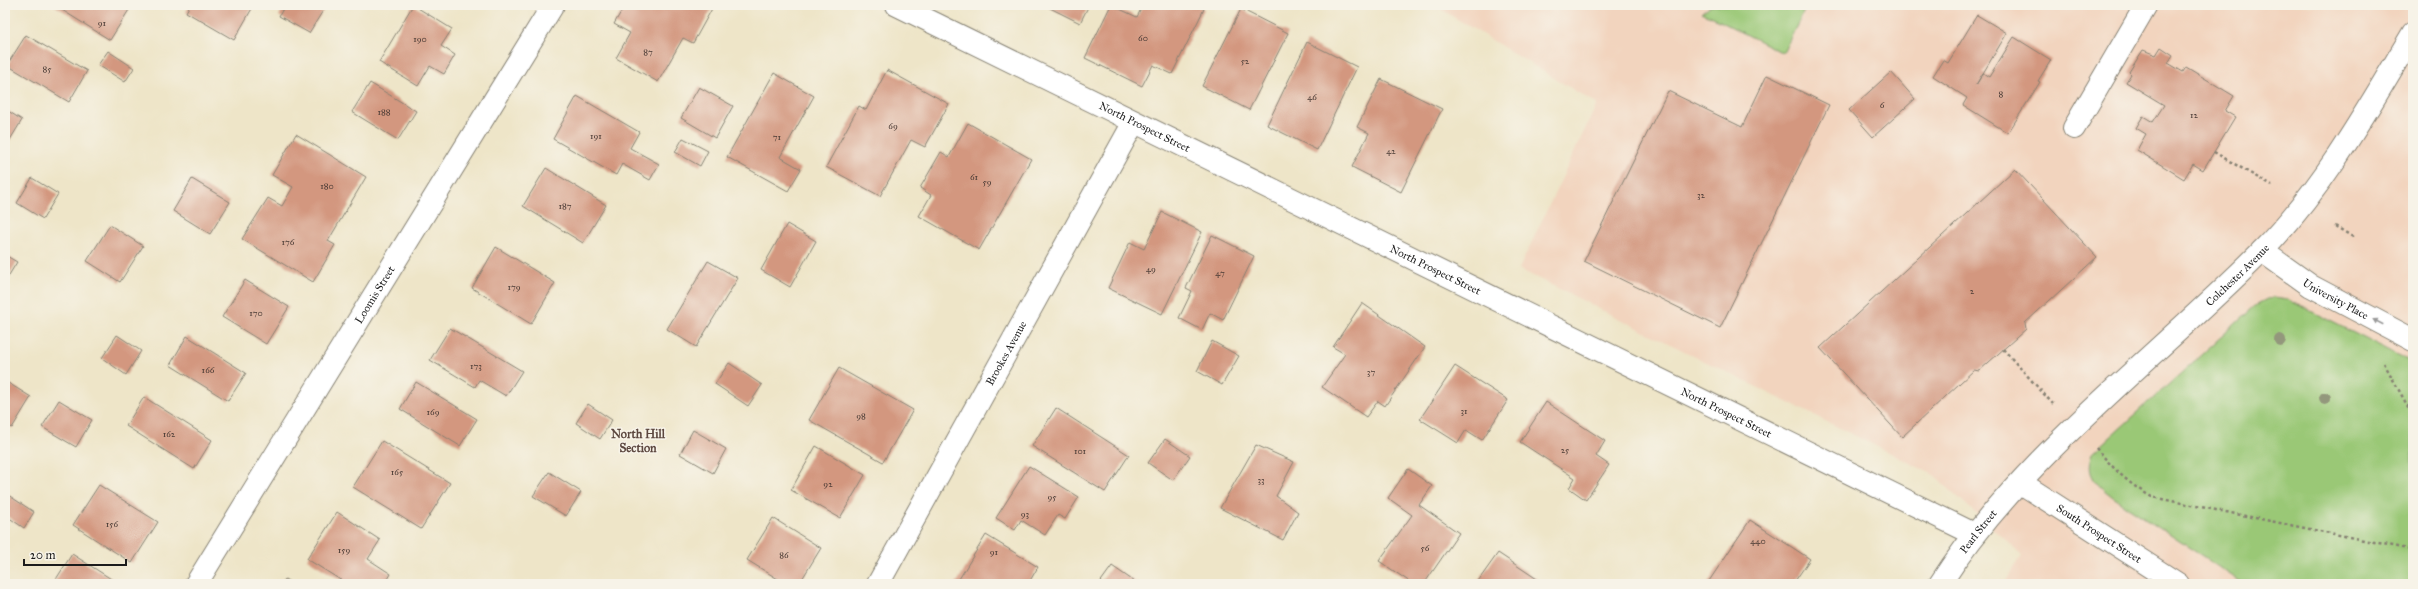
<svg xmlns="http://www.w3.org/2000/svg" width="2418" height="589" viewBox="0 0 2418 589" font-family="'IM FELL Great Primer',serif">
<rect width="100%" height="100%" fill="#f7f3e8"/>
<filter id="ink" filterUnits="userSpaceOnUse"><feTurbulence type="fractalNoise" baseFrequency=".025" numOctaves="2"/><feDisplacementMap in="SourceGraphic" scale="8" xChannelSelector="R" yChannelSelector="G"/><feConvolveMatrix kernelMatrix="1 2 1 2 8 2 1 2 1" color-interpolation-filters="sRGB"/></filter>
<filter id="wash" filterUnits="userSpaceOnUse"><feTurbulence type="fractalNoise" baseFrequency=".012" numOctaves="4" result="noise"/><feDisplacementMap in="SourceGraphic" scale="16" xChannelSelector="R" yChannelSelector="G"/><feGaussianBlur stdDeviation="0.9" result="paint"/><feColorMatrix in="noise" values="0 0 0 0 0 0 0 0 0 0 0 0 0 0 0 0 0 1.4 0 .05"/><feComposite in="paint" operator="in"/></filter>
<g filter="url(#wash)">
<rect width="100%" height="100%" fill="#eee5c8"/>
<polygon fill="#f2d4be" points="1434,5 2413,5 2413,584 2004,584 2022,556 1934,475 1519,269 1597,104"/>
<g fill="#9ac876" stroke="#5b7249">
<polygon points="1711,5 1807,5 1783,53 1702,12"/>
<path d="M 2273,297 L 2287,299 L 2413,363 L 2413,584 L 2244,584 L 2113,497 C 2095,483 2085,475 2093,453 L 2255,306 Z"/>
</g>
<g id="blocks">
<g fill="#d3977f">
<polygon points="54,5 132,5 110,40"/>
<polygon points="190,5 254,5 234,40 186,12"/>
<polygon points="285,5 318,5 324,9 309,33 279,16"/>
<polygon points="413,5 452,29 441,46 455,55 444,74 430,66 418,86 379,62"/>
<polygon points="625,5 714,5 693,43 683,38 658,82 616,58 630,33 614,24"/>
<polygon points="1044,5 1089,5 1080,23"/>
<polygon points="1111,5 1137,17 1143,5 1196,5 1204,9 1172,74 1153,65 1142,86 1085,58"/>
<polygon points="1241,9 1288,33 1249,110 1202,86"/>
<polygon points="1977,15 2007,33 1976,85 1983,73 1989,77 2014,37 2051,60 2038,81 2040,82 2008,133 1963,105 1967,98 1933,76 1943,60 1948,63"/>
<polygon points="26,35 87,71 69,102 7,65"/>
<polygon points="1307,42 1357,67 1317,150 1267,125"/>
<polygon points="2161,47 2173,55 2168,63 2183,72 2186,67 2234,96 2225,111 2235,117 2203,170 2193,164 2184,179 2137,150 2146,134 2136,128 2143,116 2153,122 2164,105 2126,82 2131,74 2129,72 2143,50 2156,55"/>
<polygon points="108,51 134,68 125,82 98,65"/>
<polygon points="887,70 949,104 925,147 911,140 880,196 826,167 859,106 866,110"/>
<polygon points="1891,72 1915,99 1873,137 1849,110"/>
<polygon points="774,73 814,96 780,157 801,169 788,191 727,157"/>
<polygon points="1767,75 1829,105 1720,328 1584,261 1668,91 1742,127"/>
<polygon points="1381,79 1442,109 1401,192 1352,167 1369,133 1357,127"/>
<polygon points="370,83 416,111 398,140 352,112"/>
<polygon points="699,87 733,106 715,138 681,118"/>
<polygon points="577,96 639,132 630,148 659,164 650,180 622,164 616,175 553,139"/>
<polygon points="5,109 22,120 5,148"/>
<polygon points="968,123 1031,159 979,250 919,216 931,195 920,188 941,152 949,157"/>
<polygon points="296,134 366,177 328,241 335,245 313,282 242,239 268,198 282,206 293,187 272,175"/>
<polygon points="683,138 708,151 700,166 675,152"/>
<polygon points="546,168 606,205 583,243 523,206"/>
<polygon points="2015,169 2097,257 2025,323 2026,329 1979,371 1974,370 1902,437 1820,348"/>
<polygon points="32,178 58,194 43,219 17,203"/>
<polygon points="192,179 230,202 210,234 173,211"/>
<polygon points="1162,212 1202,232 1162,314 1108,288 1130,242 1144,249"/>
<polygon points="787,224 816,241 790,287 761,270"/>
<polygon points="110,225 143,246 120,282 87,261"/>
<polygon points="1212,235 1254,256 1223,320 1210,313 1202,330 1179,318 1192,291 1186,288"/>
<polygon points="496,247 555,283 531,324 472,288"/>
<polygon points="5,255 17,262 6,280 5,280"/>
<polygon points="708,261 738,278 696,347 667,329"/>
<polygon points="245,280 289,307 266,344 222,317"/>
<polygon points="1362,303 1425,347 1385,406 1378,401 1366,417 1322,387 1345,354 1333,347"/>
<polygon points="450,328 522,371 506,396 479,380 475,387 430,360"/>
<polygon points="117,335 141,351 126,375 102,358"/>
<polygon points="187,336 246,373 228,401 170,365"/>
<polygon points="1212,341 1239,356 1222,385 1197,371"/>
<polygon points="729,363 762,385 748,406 715,384"/>
<polygon points="1455,366 1508,400 1482,440 1466,430 1458,443 1420,419"/>
<polygon points="839,368 913,410 883,462 809,420"/>
<polygon points="5,381 31,397 12,428 5,423"/>
<polygon points="416,382 477,419 460,446 400,409"/>
<polygon points="144,397 212,440 194,469 126,426"/>
<polygon points="59,400 92,420 76,447 42,427"/>
<polygon points="1546,402 1605,441 1596,456 1609,465 1586,500 1569,488 1575,478 1520,442"/>
<polygon points="588,404 612,420 600,439 576,423"/>
<polygon points="1056,408 1129,455 1105,492 1032,446"/>
<polygon points="693,430 726,449 713,473 680,454"/>
<polygon points="1165,439 1190,456 1173,480 1148,463"/>
<polygon points="382,441 450,483 421,529 353,487"/>
<polygon points="1256,445 1294,462 1276,496 1298,512 1283,540 1220,508"/>
<polygon points="816,446 865,475 840,518 791,490"/>
<polygon points="1029,466 1079,497 1065,519 1058,515 1045,535 1021,520 1015,530 996,518"/>
<polygon points="1408,469 1432,486 1419,505 1459,533 1424,584 1413,584 1379,561 1412,515 1388,498"/>
<polygon points="549,472 581,492 566,516 533,496"/>
<polygon points="99,485 158,522 132,563 73,525"/>
<polygon points="5,493 34,512 24,528 5,515"/>
<polygon points="337,512 380,540 368,559 391,574 385,584 347,584 307,559"/>
<polygon points="773,518 821,548 799,584 786,584 747,560"/>
<polygon points="1750,520 1810,559 1793,584 1707,584"/>
<polygon points="986,535 1038,567 1028,584 956,584"/>
<polygon points="1498,553 1537,579 1534,584 1476,584"/>
<polygon points="72,554 119,584 53,584"/>
<polygon points="1112,566 1138,584 1099,584"/>
<polygon points="285,579 293,584 281,584"/>
</g>
</g>
</g>
<g filter="url(#ink)">
<use href="#blocks" fill-opacity="0" stroke="#858072" stroke-width="1"/>
<g fill="none" stroke-linecap="round" stroke-linejoin="round">
<g stroke="#858072" stroke-width="24">
<g id="minor">
<path id="s1" d="M 897,5 L 1974,534"/>
<polyline points="2074,128 2146,5"/>
<path id="s2" d="M 2262,251 L 2311,286 L 2413,340"/>
<path id="s3" d="M 2021,483 L 2178,584"/>
<path id="s4" d="M 196,584 L 553,5"/>
<path id="s5" d="M 878,584 L 1134,122"/>
</g>
</g>
<g stroke="#858072" stroke-width="24">
<g id="major">
<path id="s6" d="M 1940,584 C 2021,457 2155,359 2261,252 C 2323,189 2368,109 2413,33"/>
</g>
</g>
<g stroke="#858072" stroke-width="2.5" stroke-dasharray="3 3" stroke-linecap="butt">
<polyline points="2214,152 2272,186"/>
<polyline points="2335,226 2353,237"/>
<polyline points="2003,349 2053,404"/>
<polyline points="2384,363 2413,416"/>
<path d="M 2096,448 C 2113,468 2128,484 2152,497 L 2413,550"/>
</g>
<use href="#minor" stroke="#fff" stroke-width="22"/>
<use href="#major" stroke="#fff" stroke-width="22"/>
</g>
<g fill="#93977b">
<circle cx="2280" cy="340" r="6"/>
<circle cx="2325" cy="398" r="6"/>
</g>
<defs><path id="oneway-solid" d="M-6-.8H1V-3.2L6.5 0L1 3.2V.8H-6Z"/></defs>
<use fill="#999" href="#oneway-solid" transform="translate(2378 322) rotate(-153)"/>
</g>
<g text-anchor="middle" dominant-baseline="central" stroke-width="3" stroke-linejoin="round" paint-order="stroke">
<g font-size="9" fill="#4a3b35">
<text x="102" y="22">91</text>
<text x="1143" y="37">60</text>
<text x="420" y="38">190</text>
<text x="648" y="51">87</text>
<text x="1245" y="60">52</text>
<text x="47" y="68">85</text>
<text x="2001" y="93">8</text>
<text x="1312" y="96">46</text>
<text x="1882" y="104">6</text>
<text x="384" y="111">188</text>
<text x="2194" y="114">12</text>
<text x="893" y="125">69</text>
<text x="596" y="135">191</text>
<text x="777" y="136">71</text>
<text x="1391" y="150">42</text>
<text x="974" y="176">61</text>
<text x="987" y="181">59</text>
<text x="327" y="185">180</text>
<text x="1701" y="194">32</text>
<text x="565" y="205">187</text>
<text x="288" y="241">176</text>
<text x="1151" y="268">49</text>
<text x="1220" y="272">47</text>
<text x="514" y="286">179</text>
<text x="1972" y="290">2</text>
<text x="256" y="312">170</text>
<text x="476" y="365">173</text>
<text x="208" y="369">166</text>
<text x="1371" y="371">37</text>
<text x="1464" y="410">31</text>
<text x="433" y="411">169</text>
<text x="861" y="415">98</text>
<text x="169" y="433">162</text>
<text x="1565" y="449">25</text>
<text x="1080" y="450">101</text>
<text x="397" y="471">165</text>
<text x="1261" y="479">33</text>
<text x="828" y="483">92</text>
<text x="1052" y="496">95</text>
<text x="1025" y="513">93</text>
<text x="112" y="523">156</text>
<text x="1758" y="540">440</text>
<text x="1425" y="547">56</text>
<text x="344" y="549">159</text>
<text x="994" y="551">91</text>
<text x="784" y="554">86</text>
</g>
<g font-size="11" fill="#1c1c1c" stroke="#f7f3e8">
<text stroke="none"><textPath href="#s1" startOffset="276">North Prospect Street</textPath></text>
<text stroke="none"><textPath href="#s1" startOffset="600">North Prospect Street</textPath></text>
<text stroke="none"><textPath href="#s6" startOffset="430">Colchester Avenue</textPath></text>
<text stroke="none"><textPath href="#s4" startOffset="340">Loomis Street</textPath></text>
<text stroke="none"><textPath href="#s2" startOffset="88">University Place</textPath></text>
<text stroke="none"><textPath href="#s5" startOffset="264">Brookes Avenue</textPath></text>
<text stroke="none"><textPath href="#s1" startOffset="924">North Prospect Street</textPath></text>
<text stroke="none"><textPath href="#s6" startOffset="65">Pearl Street</textPath></text>
<text stroke="none"><textPath href="#s3" startOffset="93">South Prospect Street</textPath></text>
</g>
<g font-size="12" font-weight="bold" fill="#5c473f" stroke="#f7f3e8">
<text x="638" y="434">North Hill<tspan x="638" dy="14">Section</tspan></text>
</g>
</g>
<rect width="2418" height="589" fill="none" stroke="#f7f3e8" stroke-width="20"/>
<path d="M24 559v6h102v-6" fill="none" stroke="#1c1c1c" stroke-width="2"/>
<text x="30" y="559" font-size="12" fill="#1c1c1c" stroke="#f7f3e8" stroke-width="3" paint-order="stroke">20 m</text>
</svg>
